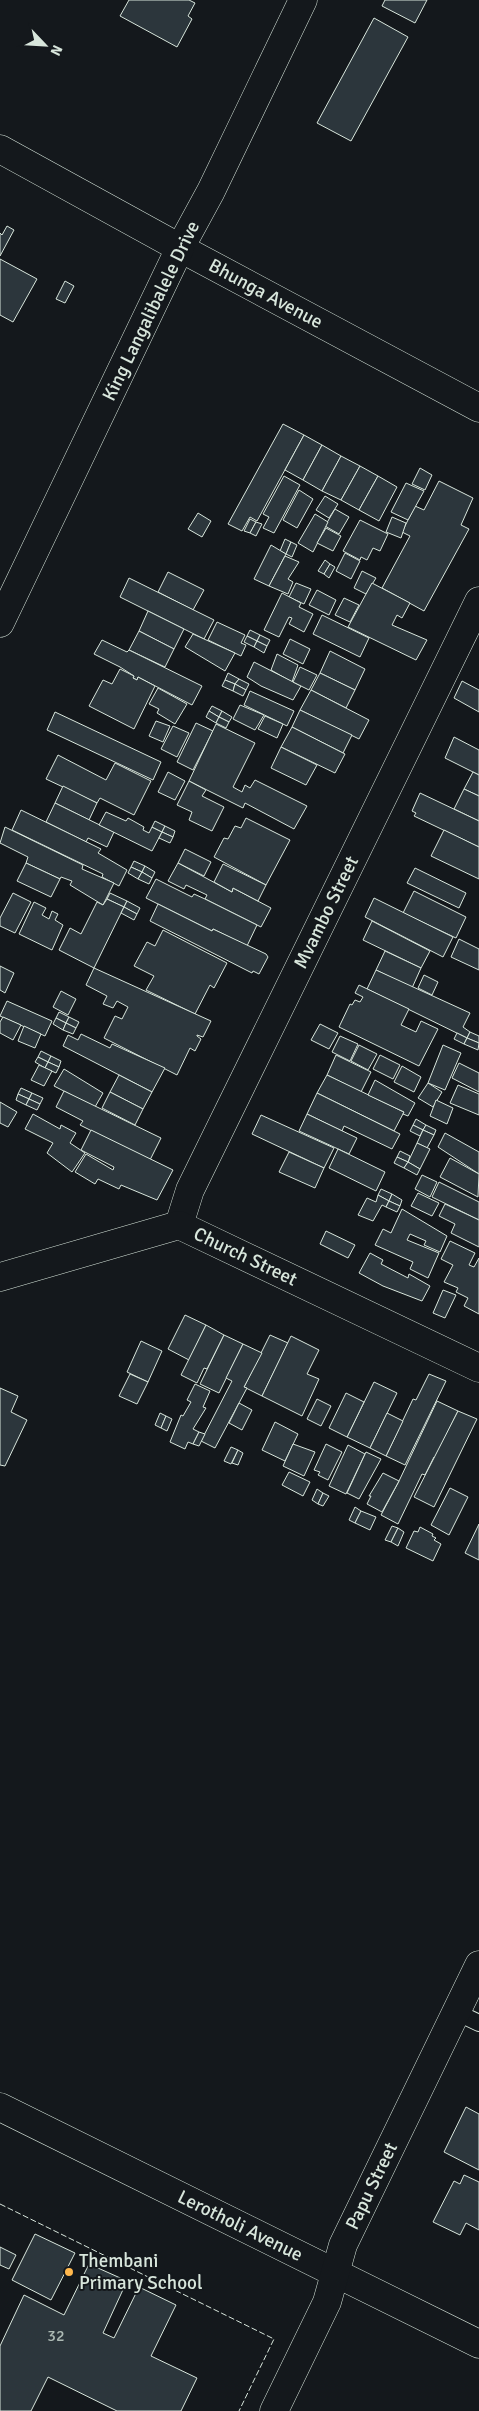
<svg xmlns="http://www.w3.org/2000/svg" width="479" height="2411" viewBox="0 0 479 2411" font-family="Signika,sans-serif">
<rect width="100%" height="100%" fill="#14181c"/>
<g fill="#2c363c" stroke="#d8e6dc">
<polygon points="129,0 189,0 195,3 188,16 192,19 177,47 120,16"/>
<polygon points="385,0 427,0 415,23 382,6"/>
<polygon points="374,18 408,37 351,141 317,123"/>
<polygon points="7,226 14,230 0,256 0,233 2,235"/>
<polygon points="0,259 37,279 13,322 0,315"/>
<polygon points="65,281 74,286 65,303 56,299"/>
<polygon points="283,424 304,435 257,521 250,517 242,531 228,524"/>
<polygon points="304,435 322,445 303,480 285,470"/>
<polygon points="322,445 341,456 322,491 303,480"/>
<polygon points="341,456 360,466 341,500 322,491"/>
<polygon points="360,466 378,476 359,510 341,500"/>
<polygon points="420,468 432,475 425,490 412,484"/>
<polygon points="284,476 300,485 274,533 263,528 269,517 263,514"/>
<polygon points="378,476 397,487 379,521 359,510"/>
<polygon points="439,481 473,498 461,525 469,529 424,611 382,588 410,536 402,532 415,506 424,510"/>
<polygon points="406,483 424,491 408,520 391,512"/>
<polygon points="299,490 313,499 297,528 283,520"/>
<polygon points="325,496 338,504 329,518 316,510"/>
<polygon points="335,509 349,517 339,534 325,526"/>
<polygon points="198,513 211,521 202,537 188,529"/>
<polygon points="315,514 328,522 313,552 298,543"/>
<polygon points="392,517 406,523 401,538 386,532"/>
<polygon points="250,519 256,522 250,533 244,531"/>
<polygon points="360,520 388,534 380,551 373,548 367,560 361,557 360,560 343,551"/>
<polygon points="256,522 262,524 256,536 250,533"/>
<polygon points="326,528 341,536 333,551 317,543"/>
<polygon points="285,539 291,542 286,554 280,551"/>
<polygon points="291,542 297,545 292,557 286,554"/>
<polygon points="271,545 286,554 269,586 254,579"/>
<polygon points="345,553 360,561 351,579 336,571"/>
<polygon points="285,556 299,562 288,579 293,582 288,594 269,586"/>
<polygon points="325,560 330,564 324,574 318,571"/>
<polygon points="330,564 335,567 329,578 324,574"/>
<polygon points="362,571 376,578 366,594 354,588"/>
<polygon points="168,572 204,590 193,610 158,592"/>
<polygon points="129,578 214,620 204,639 120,597"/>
<polygon points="296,583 311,589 304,604 289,597"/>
<polygon points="372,583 410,603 402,618 397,615 392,625 427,640 416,660 348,627"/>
<polygon points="317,590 336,600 329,615 309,605"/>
<polygon points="282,593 301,603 299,607 313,614 304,632 289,624 292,618 289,617 279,637 264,630"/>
<polygon points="344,598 359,605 350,622 335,615"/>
<polygon points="148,611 184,629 174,649 139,631"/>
<polygon points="322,615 369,638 360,657 313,634"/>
<polygon points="217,622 245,635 241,643 246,645 241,656 208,640"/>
<polygon points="250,630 260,635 257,641 247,636"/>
<polygon points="139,631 174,649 165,667 129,650"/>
<polygon points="193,634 235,653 225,671 185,647"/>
<polygon points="260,635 270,640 267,646 257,641"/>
<polygon points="247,636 257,641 254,647 244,642"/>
<polygon points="290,639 310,649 303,664 283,654"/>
<polygon points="102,640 127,652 129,650 202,686 192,705 138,677 137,680 133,678 134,676 120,667 94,654"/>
<polygon points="257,641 267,646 264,653 254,647"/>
<polygon points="330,651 365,669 355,690 320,673"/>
<polygon points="277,654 298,665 292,682 271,670"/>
<polygon points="254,662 301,686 293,700 261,686 247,677"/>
<polygon points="300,667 317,675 309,690 293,682"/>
<polygon points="120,669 134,676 133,678 137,680 138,677 155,686 134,729 89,706 103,680 112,684"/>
<polygon points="228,673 239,679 235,684 225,680"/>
<polygon points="320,673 355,690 346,708 311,690"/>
<polygon points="239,679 249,684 246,690 235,684"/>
<polygon points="225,680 235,684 233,691 222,686"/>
<polygon points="462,681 479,690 479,712 454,698"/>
<polygon points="235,684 246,690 243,696 233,691"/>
<polygon points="158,688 187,704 175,724 157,713 159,709 149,704"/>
<polygon points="311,690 369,720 359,739 300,710"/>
<polygon points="250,691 294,711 287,726 244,705"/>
<polygon points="240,705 264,715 255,730 233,719"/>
<polygon points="212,706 222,711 219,717 209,711"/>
<polygon points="300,710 352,735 343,753 292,727"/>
<polygon points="209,711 219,717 216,723 206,717"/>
<polygon points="222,711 232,717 229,722 219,717"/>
<polygon points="55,712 161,762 153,780 47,730"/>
<polygon points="265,716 283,724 277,738 258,729"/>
<polygon points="219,717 229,722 226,728 216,723"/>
<polygon points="156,721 170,726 163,742 149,736"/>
<polygon points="196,723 213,731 193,770 177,762"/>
<polygon points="216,724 255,743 233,787 242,792 245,785 250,788 255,780 307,806 294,829 245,803 243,808 189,781"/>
<polygon points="173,726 189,733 177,757 161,749"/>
<polygon points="292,727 345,754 335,773 281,747"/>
<polygon points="454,737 479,750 479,775 445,758"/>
<polygon points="281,747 317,765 306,785 271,768"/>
<polygon points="58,755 106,780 115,763 151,781 134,815 100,798 97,803 46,779"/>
<polygon points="168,772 185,781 175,800 158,792"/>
<polygon points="473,772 479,775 479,796 464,789"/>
<polygon points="189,781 206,790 202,796 224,807 212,831 189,820 192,812 177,805"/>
<polygon points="63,786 97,803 89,820 55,803"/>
<polygon points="464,789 479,796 479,821 454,809"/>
<polygon points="420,793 479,821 479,847 414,816 416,813 412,811"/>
<polygon points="55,803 114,832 107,847 88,838 86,842 46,822"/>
<polygon points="21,810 101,849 98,853 127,870 119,886 102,877 103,874 12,830"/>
<polygon points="106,812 126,821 128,818 144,827 143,830 149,833 152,827 162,832 152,851 99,825"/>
<polygon points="246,818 290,840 266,885 214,857 224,838 228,839 235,826 241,828"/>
<polygon points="155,821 165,826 162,832 152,827"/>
<polygon points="165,826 175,831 173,837 162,832"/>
<polygon points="5,827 83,865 82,869 114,883 103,905 70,885 72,881 61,877 60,879 26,863 28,857 0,843"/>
<polygon points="444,830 479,847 479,879 431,856"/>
<polygon points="162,832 173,837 170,843 159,838"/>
<polygon points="185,849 211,862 204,876 178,863"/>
<polygon points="134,861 145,866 142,872 131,867"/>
<polygon points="26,863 60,879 51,897 17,881"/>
<polygon points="178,863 232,892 233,888 271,908 261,927 205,899 207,895 186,885 184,889 168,881"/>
<polygon points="223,864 266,885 258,901 233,888 232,892 214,882"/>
<polygon points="145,866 155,872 152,878 142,872"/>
<polygon points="131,867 142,872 138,879 128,873"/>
<polygon points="415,868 466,893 459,908 407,883"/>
<polygon points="142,872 152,878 149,884 138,879"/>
<polygon points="156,879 192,897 194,894 205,899 257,925 247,946 213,929 212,931 146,898"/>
<polygon points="414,891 466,917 456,938 403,913"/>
<polygon points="13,893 31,902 15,933 0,926 0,918"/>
<polygon points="110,893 127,901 124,907 107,899"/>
<polygon points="374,898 453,937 443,957 365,917"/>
<polygon points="107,899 124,907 94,968 59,950 70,928 81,934 97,902 103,905"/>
<polygon points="127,901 140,908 137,914 124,907"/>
<polygon points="34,902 46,908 42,915 49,919 52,911 58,914 55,920 63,925 52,950 19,934"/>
<polygon points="158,904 212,931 213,929 266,954 268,957 259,974 253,971 252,973 150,921"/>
<polygon points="124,907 137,914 134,920 121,913"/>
<polygon points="372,921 430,951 421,968 363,940"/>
<polygon points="163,930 227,963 214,988 210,985 195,1014 146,990 154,976 134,966 147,942 155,946"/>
<polygon points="459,939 479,949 479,970 451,957"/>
<polygon points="385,951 421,968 412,988 376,970"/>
<polygon points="0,966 14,973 5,993 0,990"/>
<polygon points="94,968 211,1021 203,1037 197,1035 197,1036 201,1039 195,1051 190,1048 177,1075 104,1038 115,1016 122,1019 128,1007 117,1001 113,1008 103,1004 107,996 86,985"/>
<polygon points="376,970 470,1013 463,1027 470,1032 467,1038 367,989"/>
<polygon points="424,975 438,982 432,995 418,988"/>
<polygon points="359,985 409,1009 401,1025 416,1032 421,1021 438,1029 419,1066 339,1027 350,1004 352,1005 355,1000 360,1002 363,997 355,993"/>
<polygon points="61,991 76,999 68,1015 53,1007"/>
<polygon points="7,1001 52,1021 45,1036 0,1016"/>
<polygon points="59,1012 69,1017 66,1023 56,1018"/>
<polygon points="3,1017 21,1025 13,1040 0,1033 0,1022"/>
<polygon points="69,1017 79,1022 76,1028 66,1023"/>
<polygon points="56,1018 66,1023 63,1030 53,1024"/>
<polygon points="66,1023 76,1028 73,1034 63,1030"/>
<polygon points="320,1024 338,1033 329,1049 311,1040"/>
<polygon points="24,1026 41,1034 35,1048 18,1041"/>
<polygon points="470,1032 479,1036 479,1043 467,1038"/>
<polygon points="457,1033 467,1038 464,1044 454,1039"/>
<polygon points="81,1034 110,1048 112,1044 165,1068 152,1092 63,1046 68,1035 78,1040"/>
<polygon points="340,1036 358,1044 350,1061 332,1052"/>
<polygon points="467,1038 479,1043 478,1050 464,1044"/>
<polygon points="359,1045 377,1054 368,1070 351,1061"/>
<polygon points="443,1045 461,1053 445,1090 428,1083"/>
<polygon points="41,1051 51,1056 48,1062 38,1057"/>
<polygon points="336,1055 371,1072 361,1092 327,1075"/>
<polygon points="380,1055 400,1065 393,1079 373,1069"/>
<polygon points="51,1056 61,1061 59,1067 48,1062"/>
<polygon points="38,1057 48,1062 45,1068 35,1062"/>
<polygon points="48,1062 59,1067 56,1073 45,1068"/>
<polygon points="459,1063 479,1073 479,1092 452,1078"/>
<polygon points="39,1065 52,1071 44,1086 31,1080"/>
<polygon points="402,1066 421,1077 414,1092 394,1082"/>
<polygon points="64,1069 103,1093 95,1107 54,1086"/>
<polygon points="119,1075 152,1092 143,1109 110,1092"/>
<polygon points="327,1075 404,1112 394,1131 317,1093"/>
<polygon points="375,1080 415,1103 408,1116 403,1114 404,1112 368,1095"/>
<polygon points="428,1083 442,1092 433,1107 418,1098"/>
<polygon points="458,1085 479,1094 479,1115 450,1103"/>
<polygon points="21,1088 32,1093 29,1099 18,1094"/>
<polygon points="64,1091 161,1138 150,1160 80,1125 83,1121 56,1107"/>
<polygon points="110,1092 143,1109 135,1125 102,1108"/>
<polygon points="32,1093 43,1098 40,1104 29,1099"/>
<polygon points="317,1093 400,1134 392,1149 344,1126 342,1131 307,1114"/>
<polygon points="18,1094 29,1099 26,1105 16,1100"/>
<polygon points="29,1099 40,1104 37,1110 26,1105"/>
<polygon points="436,1100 453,1108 447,1124 430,1116"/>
<polygon points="0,1102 17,1112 8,1127 0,1123"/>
<polygon points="33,1114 60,1129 61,1125 76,1133 70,1143 85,1153 72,1172 47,1153 53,1143 25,1129"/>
<polygon points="307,1114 357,1138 349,1154 299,1131"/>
<polygon points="261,1115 334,1148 324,1168 252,1134"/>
<polygon points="416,1119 426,1125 423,1130 413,1125"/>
<polygon points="413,1125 423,1130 420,1136 410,1131"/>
<polygon points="426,1125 436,1130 434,1135 423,1130"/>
<polygon points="91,1130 173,1170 157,1200 121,1185 119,1189 98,1179 95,1184 75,1172 86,1154 113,1170 114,1167 81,1150"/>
<polygon points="423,1130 434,1135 427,1148 417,1143"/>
<polygon points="445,1133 479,1152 479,1174 438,1147"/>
<polygon points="417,1143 430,1149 420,1169 408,1162"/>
<polygon points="338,1149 385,1172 376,1191 329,1168"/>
<polygon points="400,1151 410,1156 408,1162 397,1157"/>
<polygon points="289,1152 324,1168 315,1188 279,1172"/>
<polygon points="397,1157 408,1162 404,1168 394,1163"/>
<polygon points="450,1158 479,1174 478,1197 440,1177"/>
<polygon points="408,1162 420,1169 417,1175 404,1168"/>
<polygon points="422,1175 437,1182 430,1197 415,1189"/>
<polygon points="439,1182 479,1202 479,1220 432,1197"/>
<polygon points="381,1189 392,1194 389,1201 378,1195"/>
<polygon points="418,1193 439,1203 432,1216 411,1206"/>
<polygon points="392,1194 402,1200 400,1206 389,1201"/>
<polygon points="378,1195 389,1201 386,1207 382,1205 373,1221 358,1215 367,1198 376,1202"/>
<polygon points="389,1201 400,1206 397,1212 386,1207"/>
<polygon points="445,1204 479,1220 479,1247 451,1233 455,1224 439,1216"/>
<polygon points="402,1209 447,1236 440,1252 424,1245 426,1241 410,1234 407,1240 439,1253 428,1278 410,1269 413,1262 375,1245 383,1229 391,1233"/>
<polygon points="326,1231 355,1245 348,1258 320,1244"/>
<polygon points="450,1241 475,1253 469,1265 474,1267 479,1258 479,1314 464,1306 468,1298 456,1292 458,1288 444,1282 453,1265 441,1259"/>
<polygon points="370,1253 383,1260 381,1264 408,1278 409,1274 430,1286 422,1301 383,1286 359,1273"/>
<polygon points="443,1290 456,1295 445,1318 433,1313"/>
<polygon points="185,1315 206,1325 189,1360 168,1349"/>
<polygon points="206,1325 224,1335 207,1369 204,1368 197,1383 181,1375"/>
<polygon points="224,1335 243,1344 219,1393 200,1384"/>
<polygon points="270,1335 288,1343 262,1396 244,1387"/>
<polygon points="291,1336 319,1350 307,1374 319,1379 302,1416 262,1396"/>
<polygon points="141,1341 162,1351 148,1382 127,1372"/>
<polygon points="243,1344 262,1353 244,1387 247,1388 215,1448 201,1441 232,1381 226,1378"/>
<polygon points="130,1374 148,1382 137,1404 119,1396"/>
<polygon points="429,1374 446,1381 405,1465 386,1456 413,1399 416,1400"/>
<polygon points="374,1382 397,1393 370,1448 347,1437"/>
<polygon points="195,1384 210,1391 203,1407 206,1408 193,1429 199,1432 193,1444 188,1442 185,1449 170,1442 181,1415 183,1416 191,1402 187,1400"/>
<polygon points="0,1388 18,1396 11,1412 27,1420 5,1466 0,1465"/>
<polygon points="346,1393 364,1402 347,1437 329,1428"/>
<polygon points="317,1399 331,1406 321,1426 307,1419"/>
<polygon points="437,1401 458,1411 435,1458 434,1457 425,1475 422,1474 398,1524 381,1515 399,1481"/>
<polygon points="239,1403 252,1410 242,1430 229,1423"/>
<polygon points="458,1411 477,1419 434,1507 414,1497"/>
<polygon points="160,1413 166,1416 161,1428 155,1425"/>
<polygon points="387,1413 403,1421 386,1456 370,1448"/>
<polygon points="166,1416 172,1419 167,1431 161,1428"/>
<polygon points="275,1422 298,1434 285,1461 262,1450"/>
<polygon points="199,1432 205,1434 199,1446 193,1444"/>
<polygon points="293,1444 315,1452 304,1476 283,1466"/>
<polygon points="326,1444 342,1452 328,1480 318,1475 320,1472 314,1470"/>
<polygon points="348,1445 365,1454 346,1494 329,1486"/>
<polygon points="231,1447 238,1450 231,1464 224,1461"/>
<polygon points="238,1450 243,1453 238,1465 232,1463"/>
<polygon points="366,1452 381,1459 359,1499 347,1493"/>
<polygon points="289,1472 310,1482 303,1496 282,1485"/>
<polygon points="383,1473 399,1481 382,1512 367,1504 371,1496 369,1496"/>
<polygon points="450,1488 468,1497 449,1535 431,1525"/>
<polygon points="317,1489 323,1493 318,1504 312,1500"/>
<polygon points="323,1493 329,1496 323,1506 318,1504"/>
<polygon points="355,1507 361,1511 355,1523 349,1520"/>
<polygon points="361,1511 376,1517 370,1530 355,1523"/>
<polygon points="479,1524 479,1560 465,1553"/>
<polygon points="392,1526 398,1528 391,1542 385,1540"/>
<polygon points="420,1527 433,1534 432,1536 436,1538 434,1540 441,1544 433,1561 406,1548 414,1531 418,1532"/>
<polygon points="398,1528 404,1532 398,1546 391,1542"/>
<polygon points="466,2107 479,2114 479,2170 444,2152"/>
<polygon points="464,2175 479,2182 479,2230 466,2223 460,2235 433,2222 454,2181 460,2184"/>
<polygon points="35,2234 75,2253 51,2300 12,2280"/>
<polygon points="0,2247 16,2255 9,2269 0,2265"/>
<polygon points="89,2264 127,2281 103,2333 114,2338 139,2287 176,2305 151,2356 197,2378 181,2411 117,2411 48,2377 31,2411 0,2411 0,2346 24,2295 64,2315"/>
</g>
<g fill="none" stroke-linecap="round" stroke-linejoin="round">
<g stroke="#d8e6dc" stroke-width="18">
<polyline id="service" points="456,2012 479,2023"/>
</g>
<g stroke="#d8e6dc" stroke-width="29">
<g id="minor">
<path id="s1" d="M 303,0 L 211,191 L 180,248 L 479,408"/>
<path id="s2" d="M 179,1225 L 190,1190 L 479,601"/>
<path id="s3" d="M 0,1277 L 179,1225 L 479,1368"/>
<path id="s4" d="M 0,2107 L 479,2344"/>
<path id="s5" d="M 274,2411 L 327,2302 L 343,2245 L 479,1965"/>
</g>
</g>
<g stroke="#d8e6dc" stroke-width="29">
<polyline id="tertiary" points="0,149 180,248 0,623"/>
</g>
<use href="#service" stroke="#14181c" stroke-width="16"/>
<use href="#minor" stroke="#14181c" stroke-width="28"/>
<use href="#tertiary" stroke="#14181c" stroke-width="28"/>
<polyline stroke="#d8e6dc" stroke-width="1" stroke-dasharray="6 2.5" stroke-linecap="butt" points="0,2204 274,2339 239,2411"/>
</g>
<circle fill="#ffb74d" stroke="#14181c" stroke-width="2" cx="69" cy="2272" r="5"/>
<g text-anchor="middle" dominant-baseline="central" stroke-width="4" stroke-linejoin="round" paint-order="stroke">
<g font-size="16" fill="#adbab4">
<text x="56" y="2336">32</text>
</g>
<g font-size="19" fill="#d8e6dc" stroke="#14181c">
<text stroke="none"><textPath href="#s1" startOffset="374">Bhunga Avenue</textPath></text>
<text transform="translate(151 311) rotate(-64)">King Langalibalele Drive</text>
<text stroke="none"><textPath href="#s2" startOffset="346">Mvambo Street</textPath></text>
<text stroke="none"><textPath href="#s3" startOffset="260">Church Street</textPath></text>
<text stroke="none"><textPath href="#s5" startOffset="246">Papu Street</textPath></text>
<text stroke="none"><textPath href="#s4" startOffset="268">Lerotholi Avenue</textPath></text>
</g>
<g font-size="19" fill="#d8e6dc" stroke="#14181c" text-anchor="start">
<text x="79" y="2261">Thembani<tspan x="79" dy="22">Primary School</tspan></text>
</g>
</g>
<g transform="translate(45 45) rotate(115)" stroke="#14181c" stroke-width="4" paint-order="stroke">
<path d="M0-4L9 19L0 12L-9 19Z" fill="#d8e6dc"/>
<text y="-8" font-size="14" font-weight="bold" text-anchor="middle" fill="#d8e6dc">N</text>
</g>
</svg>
